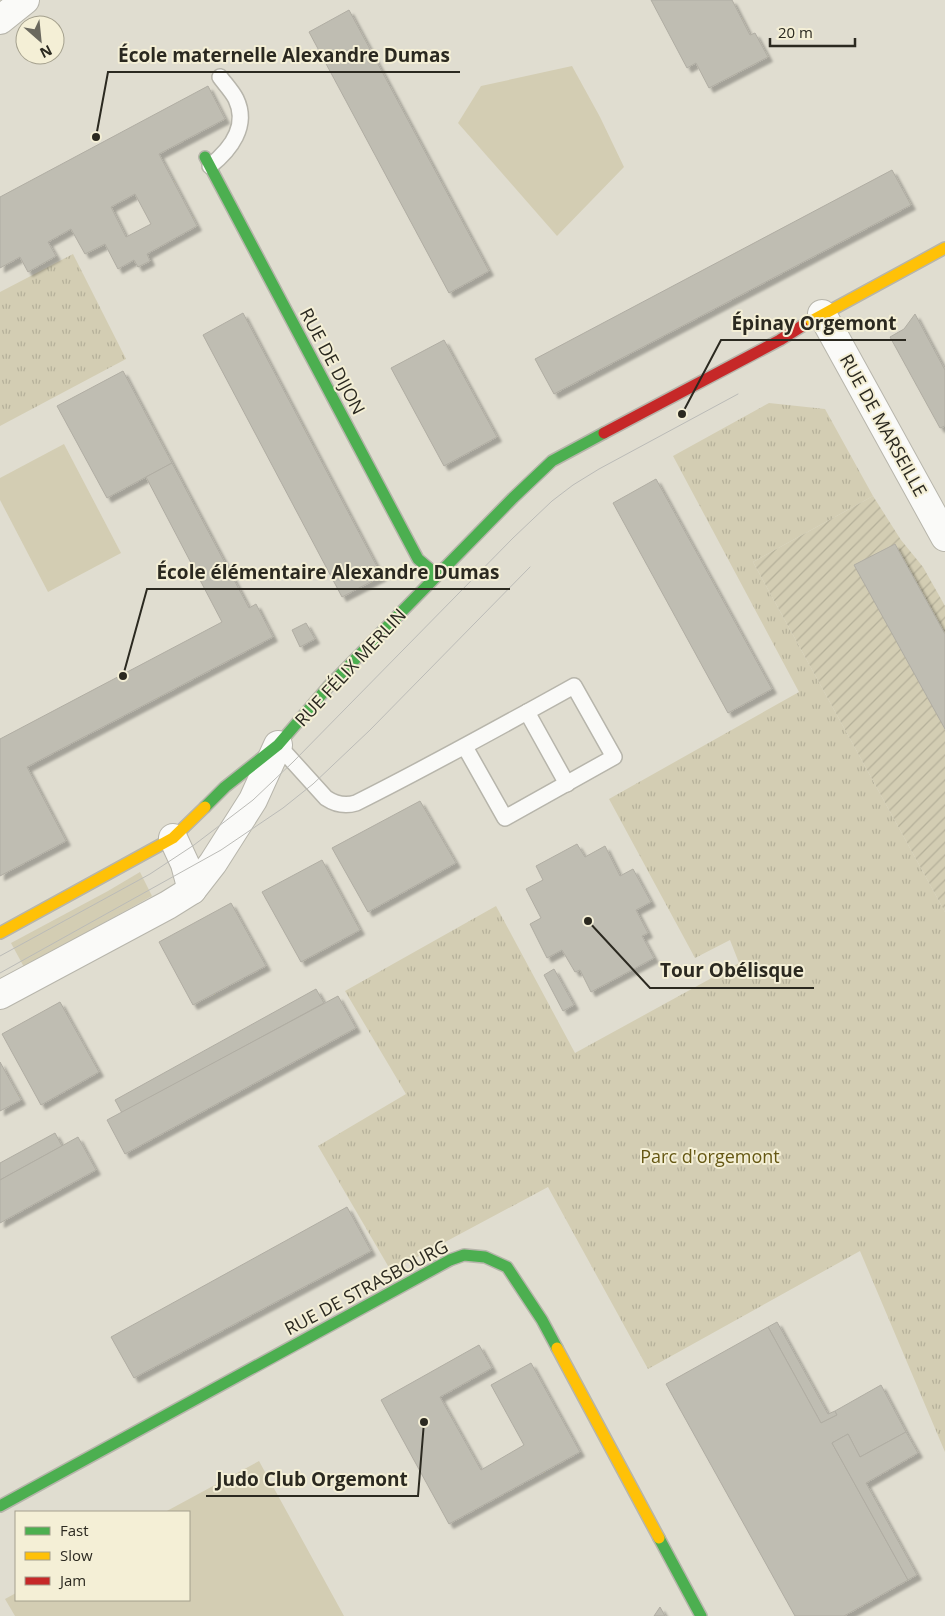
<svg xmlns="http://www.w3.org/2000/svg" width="945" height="1616" viewBox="0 0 945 1616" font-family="'Open Sans',sans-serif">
<defs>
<pattern id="park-tufts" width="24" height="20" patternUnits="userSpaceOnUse" patternTransform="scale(1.25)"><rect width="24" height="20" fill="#d3cdb3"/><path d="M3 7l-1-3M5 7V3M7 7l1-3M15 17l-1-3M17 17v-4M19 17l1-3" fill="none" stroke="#b5b09a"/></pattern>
<pattern id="garden-furrows" width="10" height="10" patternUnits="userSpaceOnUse" patternTransform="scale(1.25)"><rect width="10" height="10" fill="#d3cdb3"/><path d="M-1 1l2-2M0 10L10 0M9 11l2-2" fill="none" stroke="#b5b09a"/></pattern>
<filter id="shadow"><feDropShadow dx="4.5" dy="4.5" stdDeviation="1" flood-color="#0004"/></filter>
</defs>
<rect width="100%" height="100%" fill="#e0ddd0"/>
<g fill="#d3cdb3">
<polygon points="572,66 600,117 624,167 557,236 458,123 481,86"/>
<polygon points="64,444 121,553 48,592 0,500 0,478"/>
<polygon points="140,872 152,896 24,967 11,943 108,891"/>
<polygon points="259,1461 344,1616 15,1616 5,1599 16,1593 16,1600 189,1600 189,1512 165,1512"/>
</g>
<g fill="url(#park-tufts)">
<polygon points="73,254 126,359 0,426 0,292"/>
<polygon points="769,403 825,409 873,496 753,562 945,912 945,1452 860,1251 648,1369 548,1187 391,1271 318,1146 406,1094 345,991 496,906 575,1053 739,963 730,940 695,958 609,799 799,692 673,456"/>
</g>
<polygon fill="url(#garden-furrows)" points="873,496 901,540 923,567 945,606 945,912 753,562"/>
<g fill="#bfbdb2" stroke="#b0ada3" fill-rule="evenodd" filter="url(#shadow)">
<polygon points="651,0 732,0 750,35 755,33 768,57 709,88 696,63 687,68"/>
<polygon points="349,10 489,271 449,293 309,32"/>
<path d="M 208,86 L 225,119 L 159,154 L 197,226 L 147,254 L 150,261 L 138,267 L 134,260 L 118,269 L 105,244 L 85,254 L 71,229 L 48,242 L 56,256 L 28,272 L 20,257 L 0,268 L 0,197 ZM 135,194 L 151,224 L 126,237 L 111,207 Z"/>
<polygon points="892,170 911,205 554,394 535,359"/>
<polygon points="243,313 382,576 342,597 203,335"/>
<polygon points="915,314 945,370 945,426 940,428 890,337 904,329"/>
<polygon points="444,340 497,437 444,466 391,368"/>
<polygon points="123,371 172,463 107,498 57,406"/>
<polygon points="172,463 249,608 256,604 273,637 27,767 66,841 0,876 0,739 222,622 146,477"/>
<polygon points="656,479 772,689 728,713 613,503"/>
<polygon points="895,544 945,634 945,729 854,565"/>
<polygon points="306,623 315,639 300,647 292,630"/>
<polygon points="420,801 456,863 368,912 332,848"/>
<polygon points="577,844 585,857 605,846 620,876 633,869 651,902 636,910 648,933 642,936 654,958 591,992 580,970 575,972 562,950 547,958 530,924 541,918 526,889 543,880 536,866"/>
<polygon points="322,860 360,930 301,962 262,892"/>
<polygon points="231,903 266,966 193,1005 159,942"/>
<polygon points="554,969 574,1005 563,1011 544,975"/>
<polygon points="316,989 324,1003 122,1113 115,1100"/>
<polygon points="338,996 356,1028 125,1154 107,1120"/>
<polygon points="60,1002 99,1072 41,1105 2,1034"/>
<polygon points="0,1062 21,1100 0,1111"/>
<polygon points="55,1133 62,1146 0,1180 0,1163"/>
<polygon points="78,1137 96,1170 0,1223 0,1180"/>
<polygon points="347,1207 371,1251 134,1378 111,1337"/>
<polygon points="777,1322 828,1414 835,1411 837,1415 821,1423 768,1327"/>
<polygon points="768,1327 821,1423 837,1415 835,1411 881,1385 906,1432 860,1457 848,1434 832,1443 908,1580 844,1616 795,1616 666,1384"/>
<polygon points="479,1345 492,1368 440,1397 481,1470 524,1445 491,1385 531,1363 580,1452 449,1524 381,1400"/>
<polygon points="906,1432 918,1453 866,1483 917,1575 908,1580 832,1443 848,1434 860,1457"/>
<polygon points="660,1607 665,1616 654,1616"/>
</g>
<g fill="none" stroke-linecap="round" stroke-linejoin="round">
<g stroke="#b7b5ab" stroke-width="18">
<g id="lane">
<path d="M 210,166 C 230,150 249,126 236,99 C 232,91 225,84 220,77"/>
<polyline points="527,712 567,784"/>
<path d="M 278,745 L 326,798 C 335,804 346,806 356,803 C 430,766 502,726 574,686 L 614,757 L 505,818 L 465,747"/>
</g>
</g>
<g stroke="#b7b5ab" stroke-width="30">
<g id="street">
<polyline points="0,20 25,0"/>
<polyline points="822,314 945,537"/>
<polyline points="173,838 185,864 192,890"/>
<polyline points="0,995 168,905 192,890 213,863 253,800 278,745"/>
</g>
</g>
<g stroke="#b7b5ab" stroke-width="14">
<g id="fast">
<polyline points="205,157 418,559 437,575"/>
<polyline points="205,807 225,787 278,745 328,687 513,498 552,461 604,433"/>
<polyline points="0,1506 450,1260 464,1255 485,1257 507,1267 542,1320 557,1348"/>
<polyline points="659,1538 701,1616"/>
</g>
</g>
<g stroke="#b7b5ab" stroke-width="14">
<g id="slow">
<polyline points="802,326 945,248"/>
<polyline points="0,933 173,838 205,807"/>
<polyline points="557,1348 659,1538"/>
</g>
</g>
<g stroke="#b7b5ab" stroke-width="14">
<polyline id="jam" points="604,433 780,340 802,326"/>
</g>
<use href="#lane" stroke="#fafaf8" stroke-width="15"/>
<use href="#street" stroke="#fafaf8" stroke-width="28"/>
<use href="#fast" stroke="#4caf50" stroke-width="11"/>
<use href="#slow" stroke="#ffc107" stroke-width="11"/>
<use href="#jam" stroke="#c62828" stroke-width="11"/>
<g stroke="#bbbbb7" stroke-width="1">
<polyline points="0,956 150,874 194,845 253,800 293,762 513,538 552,501 573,485 599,469 738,394"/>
<polyline points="0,973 221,850 283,808 313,784 370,730 530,567"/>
</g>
</g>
<g text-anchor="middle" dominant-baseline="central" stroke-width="4" stroke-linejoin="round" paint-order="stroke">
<g font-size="18" fill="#2b2920" stroke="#f4efd6">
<text transform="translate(333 361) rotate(62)">RUE DE DIJON</text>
<text transform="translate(884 425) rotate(61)">RUE DE MARSEILLE</text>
<text transform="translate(350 667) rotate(-47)">RUE FÉLIX MERLIN</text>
<text transform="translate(366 1287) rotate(-28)">RUE DE STRASBOURG</text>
</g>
<g font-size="18" fill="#655713" stroke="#f4efd6">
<text x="710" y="1156">Parc d'orgemont</text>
</g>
</g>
<path fill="none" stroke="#2b2920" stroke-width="2" d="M96 137L108 72H460M682 414L721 340H906M123 676L147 589H510M588 921L650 988H814M424 1422L418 1496H206"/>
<g fill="#2b2920" stroke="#f4efd6" stroke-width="2">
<circle cx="96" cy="137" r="5"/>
<circle cx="682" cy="414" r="5"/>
<circle cx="123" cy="676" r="5"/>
<circle cx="588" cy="921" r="5"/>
<circle cx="424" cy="1422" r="5"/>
</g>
<g font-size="19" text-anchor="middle" font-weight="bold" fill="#2b2920" stroke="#f4efd6" stroke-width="4" stroke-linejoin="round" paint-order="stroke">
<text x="284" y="62">École maternelle Alexandre Dumas</text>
<text x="814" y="330">Épinay Orgemont</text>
<text x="328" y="579">École élémentaire Alexandre Dumas</text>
<text x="732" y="977">Tour Obélisque</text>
<text x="312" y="1486">Judo Club Orgemont</text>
</g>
<rect x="15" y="1511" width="175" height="90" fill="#f4efd6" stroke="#a4a08d"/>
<rect x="25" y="1527" width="25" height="8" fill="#4caf50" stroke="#a4a08d"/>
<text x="60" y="1536" font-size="15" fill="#2b2920">Fast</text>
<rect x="25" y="1552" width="25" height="8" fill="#ffc107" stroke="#a4a08d"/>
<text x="60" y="1561" font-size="15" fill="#2b2920">Slow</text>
<rect x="25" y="1577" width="25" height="8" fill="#c62828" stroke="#a4a08d"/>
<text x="60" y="1586" font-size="15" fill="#2b2920">Jam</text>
<g transform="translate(40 40) rotate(153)"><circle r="24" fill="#f4efd6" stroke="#a4a08d"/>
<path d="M0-4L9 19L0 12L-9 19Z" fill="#6a685e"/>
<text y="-8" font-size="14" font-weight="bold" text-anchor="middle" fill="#2b2920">N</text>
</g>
<path d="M770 38v8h85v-8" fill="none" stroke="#2b2920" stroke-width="2.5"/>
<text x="778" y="38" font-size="15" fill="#2b2920" stroke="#f4efd6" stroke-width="4" paint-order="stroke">20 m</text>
</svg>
